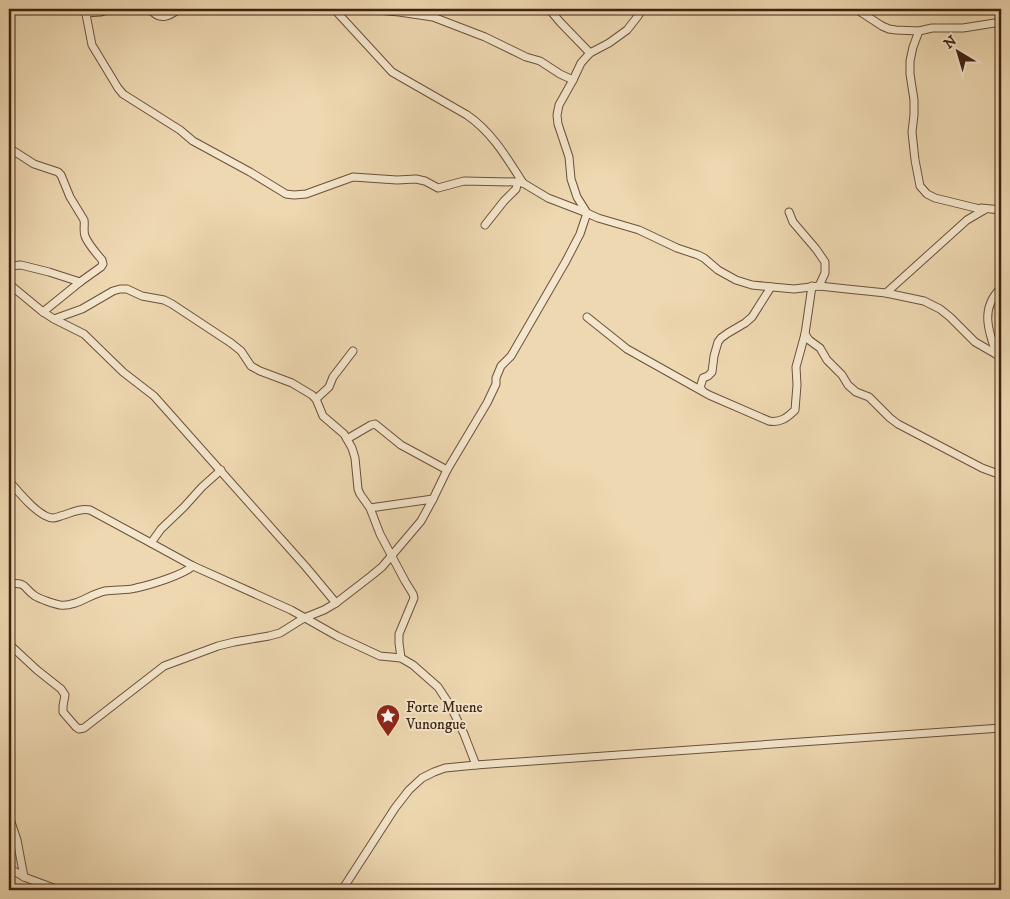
<svg xmlns="http://www.w3.org/2000/svg" width="1010" height="899" viewBox="0 0 1010 899" font-family="'IM FELL DW Pica',serif">
<rect width="100%" height="100%" fill="#eed8b1"/>
<filter id="stains"><feTurbulence type="fractalNoise" baseFrequency=".004" numOctaves="4"/><feColorMatrix values="0 0 0 0 .2 0 0 0 0 .09 0 0 0 0 .02 0 0 0 .5 -.17"/></filter>
<radialGradient id="worn" r=".72"><stop offset=".6" stop-color="#630" stop-opacity="0"/><stop offset="1" stop-color="#630" stop-opacity=".3"/></radialGradient>
<g fill="none" stroke-linecap="round" stroke-linejoin="round">
<g stroke="#6b503a" stroke-width="9">
<g id="minor">
<path d="M 150,9 C 160,21 168,17 179,9"/>
<path d="M 334,9 L 392,72 L 467,115 C 492,132 507,158 523,183"/>
<polyline points="366,9 399,12 433,17 485,37 526,57 540,61 560,74 573,80"/>
<polyline points="549,9 560,22 590,53"/>
<polyline points="642,9 638,16 627,30 609,43 590,53 581,63 573,80 559,105 557,115 558,124 569,157 571,179 577,197 587,213 598,218 639,230 677,248 698,255 704,258 718,270 736,280 752,285 794,289 819,286 847,289 886,293 924,301 940,309 950,317 975,342 1001,357"/>
<polyline points="856,9 882,26 889,29 896,30 919,31 932,28 963,28 1001,22"/>
<polyline points="85,13 101,12 111,9"/>
<polyline points="919,31 913,47 910,61 910,74 914,100 914,115 912,132 915,160 920,186 927,194 935,198 984,210"/>
<path d="M 9,148 L 34,164 L 58,172 L 61,175 L 70,197 L 84,220 C 85,225 83,231 85,236 C 88,244 96,253 102,260 L 103,264 L 101,267 L 80,282 L 43,312"/>
<polyline points="789,212 793,222 816,249 825,262 825,273 819,286"/>
<polyline points="485,225 504,201 516,189 517,185 516,182"/>
<polyline points="9,266 21,265 49,272 80,282"/>
<polyline points="9,284 43,312 54,319 84,334 123,372 154,396 306,567 336,603"/>
<polyline points="886,293 967,220 984,210 981,208 1001,210"/>
<path d="M 587,317 L 627,349 L 709,395 L 769,421 C 780,423 787,418 795,410 L 797,385 L 796,367 L 805,334 L 812,286"/>
<polyline points="54,319 82,309 113,291 120,289 127,289 142,296 164,300 172,304 231,343 241,351 251,366 260,371 292,383 312,395 316,399 323,416 344,434 352,448 355,458 358,489 360,494 370,508 380,534 405,581 413,594 414,598 399,634 399,643 401,658"/>
<polyline points="805,334 809,340 820,348 827,360 842,375 848,385 856,392 869,397 890,418 898,424 982,468 1001,475"/>
<path d="M 997,355 C 988,331 980,308 1001,288"/>
<polyline points="702,390 700,388 703,378 708,376 712,372 714,356 718,342 721,338 728,333 745,323 752,317 771,287"/>
<polyline points="316,399 329,387 333,377 353,351"/>
<polyline points="347,439 371,425 375,424 401,445 447,470"/>
<path d="M 9,481 C 18,491 39,518 53,518 C 56,518 60,516 64,515 C 73,512 81,508 90,510 L 151,543 L 193,566 L 291,610 L 337,636 L 380,656 L 401,658 L 413,665 L 438,687 L 451,707 L 464,734 L 476,765"/>
<polyline points="370,508 433,499"/>
<polyline points="151,543 161,529 184,507 202,487 221,470"/>
<path d="M 9,584 C 28,582 22,587 35,596 C 40,599 54,604 60,605 C 76,607 90,594 105,591 C 115,589 126,591 136,588 C 150,585 183,575 193,566"/>
<polyline points="9,644 37,670 61,689 65,695 63,706 63,712 76,727 79,729 84,728 164,666 218,646 234,642 269,636 280,633 304,618 324,610 336,603 371,576 382,567 421,521 433,499 447,470 487,403 496,384 496,378 501,366 511,356 566,261 580,234 587,213 548,198 523,183 516,182 464,181 438,188 425,181 416,179 397,180 353,177 306,194 294,195 286,194 250,172 193,141 180,130 123,94 118,88 92,45 85,9"/>
<polyline points="9,816 17,840 24,877"/>
<polyline points="9,868 24,877 59,890"/>
<polyline points="342,890 395,808 409,790 422,778 434,772 445,768 476,765 1001,728"/>
</g>
</g>
<use href="#minor" stroke="#f4e6cc" stroke-width="7"/>
</g>
<defs>
<g id="sight-pin" transform="scale(1.25)"><path d="M0 17L-7.5 6A9.5 9.5 0 1 1 7.5 6Z" fill="#8f2418" stroke="#f4e6cc"/><path d="M0-6L1.8-2.2L6-1.7L2.9 1.2L3.7 5.4L0 3.3L-3.7 5.4L-2.9 1.2L-6-1.7L-1.8-2.2Z" fill="#fff"/></g>
</defs>
<g fill-rule="evenodd">
<use href="#sight-pin" x="388" y="716"/>
</g>
<g text-anchor="middle" dominant-baseline="central" stroke-width="4" stroke-linejoin="round" paint-order="stroke">
<g font-size="15" fill="#3f2213" stroke="#f4e6cc" text-anchor="start">
<text x="406" y="707">Forte Muene<tspan x="406" dy="17">Vunongue</tspan></text>
</g>
</g>
<rect width="1010" height="899" fill="none" stroke="#eed8b1" stroke-width="30"/>
<rect x="10" y="10" width="990" height="879" fill="none" stroke="#3f2213" stroke-width="2.5"/>
<rect x="15" y="15" width="980" height="869" fill="none" stroke="#3f2213"/>
<g transform="translate(958 52) rotate(322)" stroke="#f4e6cc" stroke-width="4" paint-order="stroke">
<path d="M0-4L9 19L0 12L-9 19Z" fill="#3f2213"/>
<text y="-8" font-size="14" font-weight="bold" text-anchor="middle" fill="#3f2213">N</text>
</g>
<rect width="100%" height="100%" filter="url(#stains)"/>
<rect width="100%" height="100%" fill="url(#worn)"/>
</svg>
